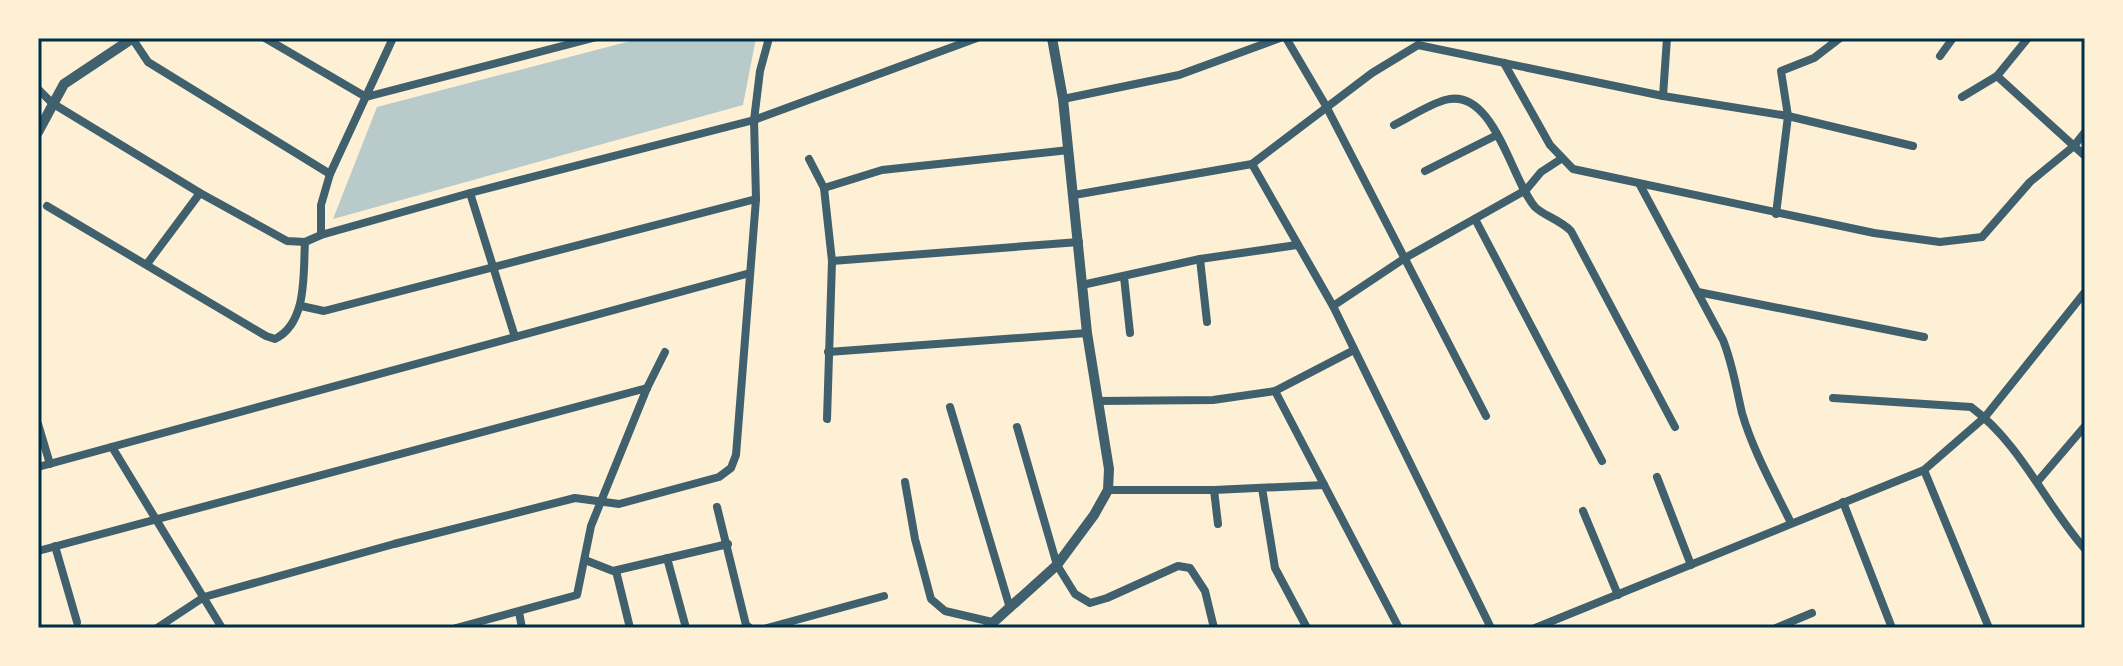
<svg xmlns="http://www.w3.org/2000/svg" width="2123" height="666" viewBox="0 0 2123 666" font-family="'Varela Round',sans-serif">
<rect width="100%" height="100%" fill="#fdf0d5"/>
<polygon fill="#b9caca" points="642,38 756,38 743,105 333,219 377,107"/>
<g fill="none" stroke-linecap="round" stroke-linejoin="round">
<g stroke="#3f606c" stroke-width="8">
<polyline points="132,38 148,62 330,174"/>
<polyline points="265,38 366,97 593,38"/>
<polyline points="1286,38 1326,106 1486,416"/>
<polyline points="1940,56 1953,38"/>
<polyline points="1504,63 1550,145 1573,169 1874,233 1940,242 1982,237 2030,182 2074,146 2085,132"/>
<polyline points="1997,76 2085,156"/>
<polyline points="38,89 52,103 200,193 287,241 305,242"/>
<polyline points="1663,96 1667,38"/>
<polyline points="1962,97 1997,76 2028,38"/>
<polyline points="1063,99 1179,75 1280,38"/>
<path d="M 1394,125 C 1410,117 1428,105 1445,100 C 1494,86 1511,180 1535,207 C 1544,216 1559,219 1571,231 L 1675,427"/>
<polyline points="809,159 824,188 832,261 827,419"/>
<polyline points="1252,164 1333,306 1491,628"/>
<polyline points="1425,171 1497,135"/>
<path d="M 1640,185 L 1723,340 C 1733,365 1736,388 1742,413 C 1753,451 1774,488 1791,523"/>
<polyline points="824,188 882,170 1069,150"/>
<polyline points="470,193 515,337"/>
<polyline points="1074,195 1252,164 1372,73 1418,45 1663,96 1788,116 1913,146"/>
<path d="M 47,206 L 266,336 L 275,339 C 308,323 303,272 305,242 L 321,235 L 321,205 L 330,174 L 393,38"/>
<polyline points="1776,214 1788,116 1781,71 1814,58 1840,38"/>
<polyline points="1475,219 1602,461"/>
<polyline points="321,235 470,193 754,120 977,38"/>
<polyline points="1200,259 1207,322"/>
<polyline points="832,261 1079,242"/>
<polyline points="147,264 200,193"/>
<polyline points="1124,277 1130,333"/>
<polyline points="1082,285 1200,259 1297,245"/>
<polyline points="1698,292 1924,337"/>
<polyline points="301,306 324,311 756,199"/>
<polyline points="1333,306 1405,258 1526,190 1541,172 1561,159"/>
<polyline points="828,352 1087,333"/>
<polyline points="1275,391 1399,628"/>
<path d="M 1833,398 L 1971,407 C 2021,444 2045,504 2085,549"/>
<polyline points="1099,401 1213,400 1275,391 1354,350"/>
<polyline points="950,407 1010,608"/>
<polyline points="38,424 50,464"/>
<polyline points="1017,427 1057,565 1075,594 1090,603 1107,598 1178,566 1190,568 1205,591 1214,628"/>
<polyline points="112,447 222,628"/>
<polyline points="38,467 750,273"/>
<polyline points="1924,470 1989,628"/>
<polyline points="1657,477 1691,565"/>
<polyline points="2038,481 2085,426"/>
<polyline points="905,482 915,539 931,599 945,611 992,622"/>
<polyline points="1262,488 1275,568 1307,628"/>
<polyline points="1108,490 1214,490 1324,485"/>
<polyline points="1214,490 1218,524"/>
<polyline points="1843,502 1892,628"/>
<polyline points="717,507 746,625 750,628"/>
<polyline points="1583,511 1618,595"/>
<polyline points="55,546 77,622"/>
<polyline points="38,551 647,388"/>
<polyline points="667,558 686,628"/>
<polyline points="585,560 613,571 728,544"/>
<polyline points="616,571 630,628"/>
<polyline points="519,612 522,628"/>
<polyline points="157,628 204,597 394,544 575,498 619,504 719,477 731,468 736,455 756,199 754,120 760,71 769,38"/>
<polyline points="456,628 577,595 591,526 647,388 665,352"/>
<polyline points="767,628 884,596"/>
<polyline points="1535,628 1924,470 1985,417 2085,292"/>
<polyline points="1776,628 1812,613"/>
</g>
<g stroke="#3f606c" stroke-width="10">
<polyline points="38,132 64,84 133,38"/>
<polyline points="987,628 1057,565 1094,515 1108,490 1109,469 1087,333 1063,99 1052,38"/>
</g>
</g>
<rect width="2123" height="666" fill="none" stroke="#fdf0d5" stroke-width="80"/>
<rect x="40" y="40" width="2043" height="586" fill="none" stroke="#003049" stroke-width="3"/>
</svg>
